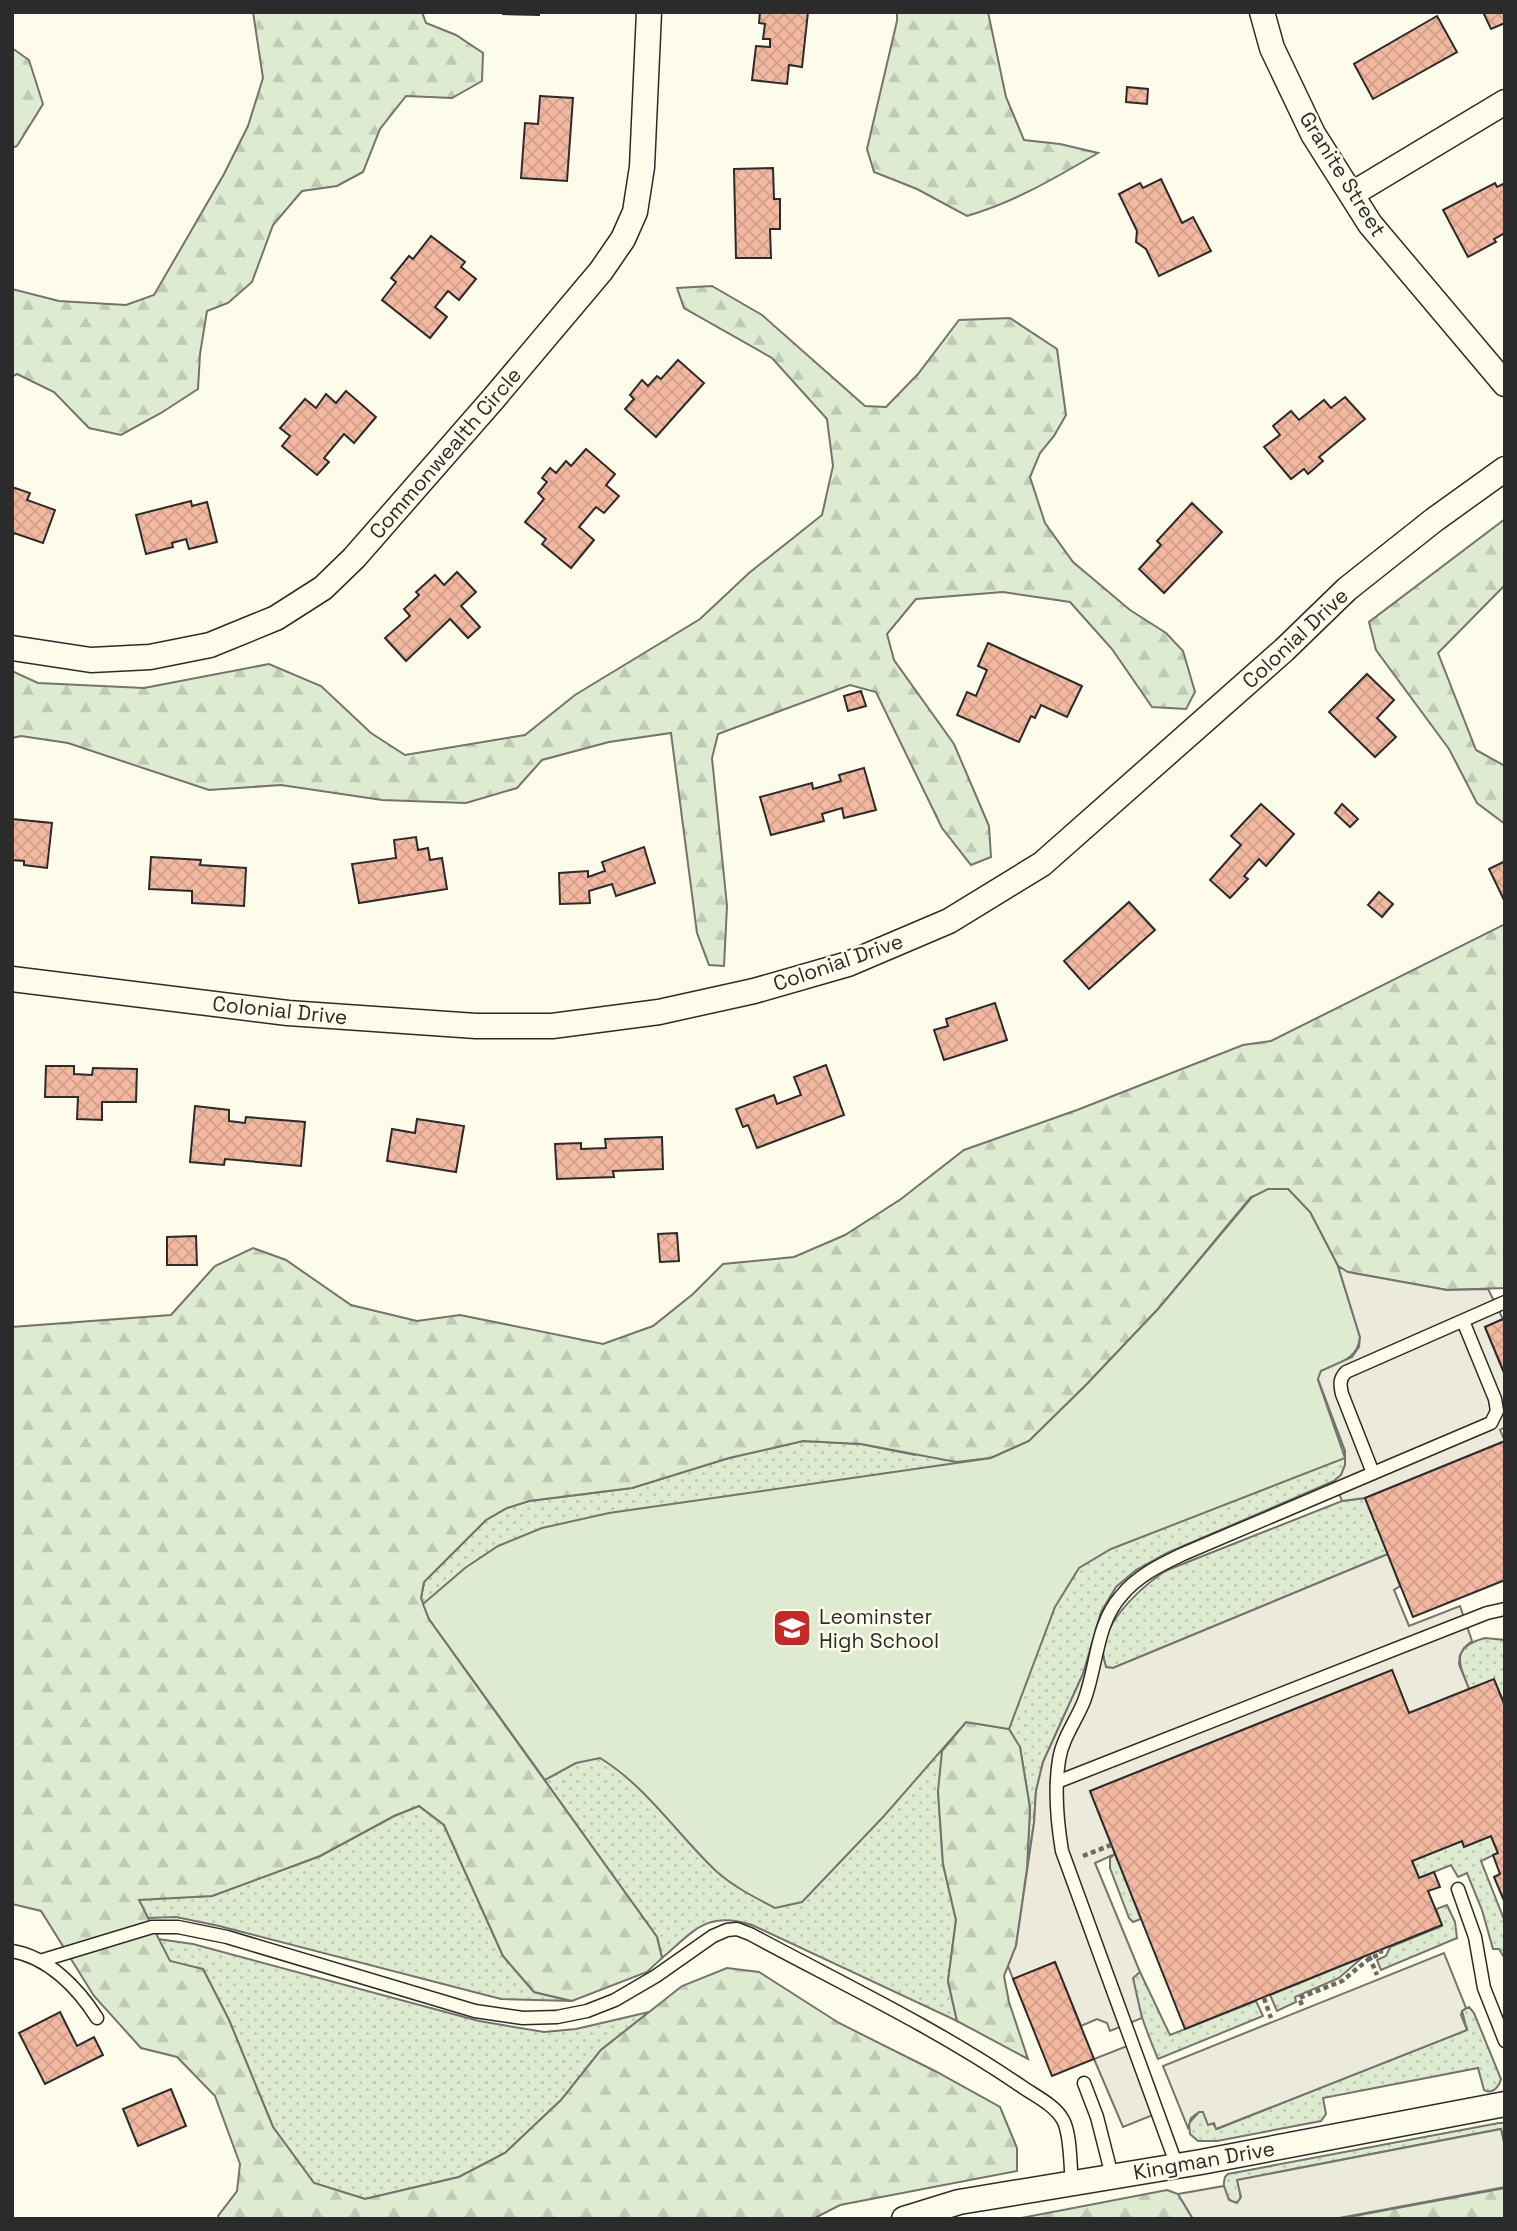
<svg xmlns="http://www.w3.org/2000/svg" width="1517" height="2231" viewBox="0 0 1517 2231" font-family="'Space Grotesk',sans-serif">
<defs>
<pattern id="grass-dots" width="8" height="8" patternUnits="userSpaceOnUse" patternTransform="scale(1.75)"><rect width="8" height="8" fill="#deebd1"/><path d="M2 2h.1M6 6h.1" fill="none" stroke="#bfcab4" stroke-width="1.8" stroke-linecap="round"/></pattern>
<pattern id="forest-firs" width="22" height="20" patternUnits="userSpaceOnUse" patternTransform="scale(1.75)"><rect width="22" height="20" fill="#deebd1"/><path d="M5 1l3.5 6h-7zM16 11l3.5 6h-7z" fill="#bfcab4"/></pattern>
<pattern id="building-cross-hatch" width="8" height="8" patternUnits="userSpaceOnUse" patternTransform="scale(1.75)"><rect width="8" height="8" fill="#f2b8a0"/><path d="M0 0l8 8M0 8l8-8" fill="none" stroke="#d09e8a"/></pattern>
</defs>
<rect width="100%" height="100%" fill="#fdfbea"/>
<g fill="url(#grass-dots)" stroke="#74746e" stroke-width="2">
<path d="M 1338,1266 L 1318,1379 L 1345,1451 L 1345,1465 L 1341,1475 L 1334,1481 L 1167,1553 L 1136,1570 L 1116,1587 L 1101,1612 L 1083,1674 L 1043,1762 L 1036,1791 L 1034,1823 L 1027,1869 L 1030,1808 L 1020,1747 L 938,1791 L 943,1864 L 956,1920 L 948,1981 L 957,2021 L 752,1925 C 707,1910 694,1931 662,1958 L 657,1937 L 429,1619 L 421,1598 L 424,1582 L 486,1520 L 507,1508 L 529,1501 L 632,1488 L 729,1458 L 803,1441 L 861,1444 L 915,1455 Z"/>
<path d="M 1365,1498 L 1388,1554 L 1113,1668 L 1106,1667 C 1091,1631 1139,1589 1165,1571 L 1342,1501 Z"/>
<path d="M 1485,1638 L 1505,1640 L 1505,1706 L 1494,1680 L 1469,1689 C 1458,1662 1451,1647 1485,1638 Z"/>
<polygon points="419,1806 444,1825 503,1956 534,1992 572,2001 501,1999 219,1926 176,1917 148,1918 138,1899 212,1896 320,1856 394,1816"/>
<polygon points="1491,1836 1498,1853 1481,1861 1505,1922 1505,1959 1499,1949 1493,1949 1482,1910 1467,1873 1458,1877 1451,1865 1419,1878 1412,1861 1462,1841 1464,1847"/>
<polygon points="1115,1854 1141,1919 1133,1922 1129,1918 1110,1868 1110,1858"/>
<polygon points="1447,1905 1455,1922 1457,1938 1381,1970 1377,1960 1386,1956 1390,1947 1442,1926 1436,1909"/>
<polygon points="158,1939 193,1944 479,2021 544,2032 576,2029 649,2012 601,2050 561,2100 505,2153 459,2177 365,2199 314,2183 273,2127 229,2020 203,1969 170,1962"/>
<polygon points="1363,1957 1339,1978 1295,1997 1296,2002 1277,2011 1270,1995"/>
<path d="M 1140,1972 L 1170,2035 L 1256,2001 L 1263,2016 L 1158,2059 C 1147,2032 1136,2006 1133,1977 Z"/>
<path d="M 1469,2007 L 1474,2013 L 1501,2079 C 1499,2087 1492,2095 1484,2090 L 1478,2068 L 1323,2098 L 1326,2114 L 1321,2121 L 1217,2141 L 1198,2141 L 1190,2134 L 1189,2123 L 1199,2112 L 1204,2112 L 1217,2129 L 1467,2030 L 1462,2011 Z"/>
<path d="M 1499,2123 L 1505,2123 L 1505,2147 L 1501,2129 L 1238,2180 L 1241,2200 L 1235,2204 C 1225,2198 1222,2187 1225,2177 L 1228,2174 Z"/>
</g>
<g fill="url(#forest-firs)" stroke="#74746e" stroke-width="2">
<polygon points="253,12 422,12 426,23 456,35 483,53 482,81 452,98 406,96 380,129 363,172 337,186 302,191 273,225 252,282 228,303 207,311 200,354 198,389 161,413 121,435 89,428 54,392 17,374 12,377 12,289 59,301 126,305 154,295 224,174 248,126 263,78"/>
<path d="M 897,12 L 988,12 L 1006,97 L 1024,140 L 1060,144 L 1098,153 C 1053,179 1017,201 967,216 L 917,189 L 874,172 L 867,149 L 897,21 Z"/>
<polygon points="12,48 29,60 43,104 17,146 12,148"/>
<polygon points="712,286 762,315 865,406 886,407 918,374 959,320 1010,318 1057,349 1066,415 1054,436 1040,453 1030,477 1045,523 1073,562 1130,610 1166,633 1183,651 1195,692 1186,709 1152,707 1112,649 1070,602 1003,592 916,599 887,634 894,660 954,744 989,826 991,857 971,865 942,828 876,692 850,685 718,734 712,758 727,906 724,966 709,965 697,933 671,733 609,742 542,760 517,788 466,803 382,800 281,785 209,790 68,743 21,736 12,738 12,671 38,683 144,688 269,664 321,686 371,733 405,755 525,735 575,695 700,619 749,573 822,515 833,466 827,419 772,358 684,308 677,288"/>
<polygon points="1505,519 1505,585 1438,653 1476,750 1505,766 1505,824 1477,803 1449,749 1376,650 1369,622"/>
<polygon points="1505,924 1505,1288 1447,1290 1347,1272 1338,1266 1310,1212 1288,1189 1251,1197 1159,1308 1086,1385 1029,1441 991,1458 956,1462 861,1444 803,1441 729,1458 632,1488 529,1501 507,1508 486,1520 424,1582 421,1598 429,1619 657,1937 662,1958 647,1972 572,2001 534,1992 503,1956 444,1825 419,1806 394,1816 320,1856 212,1896 139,1900 170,1961 203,1969 229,2020 273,2127 314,2183 365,2199 459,2177 505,2153 561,2100 601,2050 682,1986 727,1968 759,1972 839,2023 935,2071 1000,2107 1017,2148 1017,2171 840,2205 813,2219 219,2219 218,2216 237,2191 240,2164 215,2096 177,2057 141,2048 94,1996 41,1911 12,1904 12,1327 171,1315 215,1266 253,1248 286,1260 351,1305 417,1321 460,1315 603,1344 653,1326 693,1294 723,1264 794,1257 845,1235 901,1199 964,1150 1077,1110 1243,1045 1271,1041"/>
<polygon points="966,1722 1009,1729 1020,1747 1030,1808 1027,1869 1016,1946 1004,1976 1009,2002 1028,2059 957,2021 948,1981 956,1920 943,1864 938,1791 942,1751"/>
<polygon points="1505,2188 1505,2219 1338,2219"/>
<polygon points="1167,2190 1178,2194 1193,2219 1016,2219"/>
</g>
<path fill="#deebd1" stroke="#74746e" stroke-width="2" d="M 1268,1189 L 1288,1189 L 1310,1212 L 1338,1266 L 1360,1337 C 1358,1359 1339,1363 1321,1371 L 1318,1380 L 1345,1458 L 1111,1549 L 1079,1568 L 1055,1607 L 1009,1729 L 966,1722 L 884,1816 L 802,1902 L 775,1908 C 754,1897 734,1887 716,1871 C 677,1834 646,1786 600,1758 L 576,1763 L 545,1780 L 429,1619 L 423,1604 L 465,1568 L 498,1546 L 542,1528 L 609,1513 L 991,1458 L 1029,1441 L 1086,1385 L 1159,1308 L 1252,1197 Z"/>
<g fill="#eceadb" stroke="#74746e" stroke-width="2">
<polygon points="1338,1266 1348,1272 1447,1290 1488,1289 1503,1319 1485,1327 1505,1375 1505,1427 1500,1430 1505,1441 1365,1498 1342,1501 1334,1481 1341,1475 1345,1465 1345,1451 1318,1379 1321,1371 1352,1357 1359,1347 1360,1337"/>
<polygon points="1388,1554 1400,1586 1394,1590 1409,1626 1460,1606 1472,1641 1464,1648 1460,1655 1459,1664 1469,1689 1409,1713 1392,1670 1090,1791 1115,1854 1095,1863 1140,1972 1133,1978 1142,2018 1110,2031 1107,2023 1097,2019 1081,2026 1055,1962 1013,1979 1008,1966 1016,1946 1034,1823 1036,1791 1043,1762 1083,1674 1090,1654 1103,1655 1106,1667 1113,1668"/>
<polygon points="1444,1953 1466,2008 1462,2011 1461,2015 1467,2030 1216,2129 1214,2123 1208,2125 1203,2112 1199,2112 1191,2118 1188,2128 1163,2066"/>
<polygon points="1132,2044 1158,2113 1123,2127 1094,2059"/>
<polygon points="1501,2129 1505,2147 1505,2187 1334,2219 1193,2219 1178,2194 1224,2186 1229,2200 1237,2203 1241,2197 1237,2180"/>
</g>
<g fill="url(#building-cross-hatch)" stroke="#2b2b2b" stroke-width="2">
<polygon points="503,12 539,12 539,15 503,14"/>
<polygon points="760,12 808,12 802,67 789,65 787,84 752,80 756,46 770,47 770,39 763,39 765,24 759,23"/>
<polygon points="1483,12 1505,12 1505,23 1491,29"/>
<polygon points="1437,16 1457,52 1373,99 1354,64"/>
<polygon points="1127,87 1148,89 1147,104 1126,102"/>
<polygon points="540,96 573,98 567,181 521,178 525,123 538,124"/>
<polygon points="773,168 774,199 780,199 780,229 770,229 771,258 736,258 734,169"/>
<polygon points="1161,179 1182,223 1193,217 1211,251 1159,276 1146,249 1136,242 1137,231 1119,194 1140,183 1143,188"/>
<polygon points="1495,183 1497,187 1505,183 1505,233 1494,239 1496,242 1468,257 1443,210"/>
<polygon points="431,236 465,262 461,267 476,279 459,300 448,291 435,307 447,317 430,338 382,300 396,282 391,278 409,256 413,259"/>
<polygon points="678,360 704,383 656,437 625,409 634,399 630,395 642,380 648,386 657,376 661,379"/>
<polygon points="346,391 376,417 354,443 344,434 324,458 329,462 317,475 282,446 290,436 280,428 305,399 316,408 326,394 336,403"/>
<polygon points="1345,397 1365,419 1319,457 1323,461 1308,474 1304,469 1291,479 1264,447 1280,435 1273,426 1291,411 1299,420 1324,400 1331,408"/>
<polygon points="586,449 615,474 606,485 619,496 604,513 596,507 579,527 594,540 571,568 542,544 546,539 525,522 544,499 538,493 547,482 542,478 550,468 556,473 566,461 571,466"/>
<polygon points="12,487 30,493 27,500 55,510 43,543 14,533 12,539"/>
<polygon points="191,501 192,506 207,502 217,542 189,549 186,539 172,543 173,547 146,554 136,515"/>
<polygon points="1192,503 1222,532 1164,593 1139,569 1161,545 1157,541"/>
<polygon points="457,572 476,592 461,606 480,627 468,638 450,619 406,661 385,638 410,616 404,609 419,595 416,592 435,575 444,585"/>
<polygon points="988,643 1082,686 1067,717 1041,705 1035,718 1031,716 1019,742 957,715 967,692 976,696 987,670 978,666"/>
<polygon points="1367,674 1394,700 1377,718 1396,737 1375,757 1329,712"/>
<polygon points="861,691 866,706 848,711 844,696"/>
<polygon points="864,768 876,810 844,818 842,808 822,814 824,821 771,835 760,797 812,783 813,789 841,781 839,775"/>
<polygon points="1261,804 1294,834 1266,866 1259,859 1244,876 1248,879 1230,898 1210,880 1241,845 1231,836"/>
<polygon points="1342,804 1358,819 1350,827 1335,813"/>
<polygon points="12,819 52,823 47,868 24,865 24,861 12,860"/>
<polygon points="416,837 418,850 428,848 430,860 442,858 447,889 359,903 352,864 396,858 394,840"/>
<polygon points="644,847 655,883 616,896 612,884 589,891 590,903 560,904 559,873 588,871 588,877 605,871 602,862"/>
<polygon points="151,857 201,860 200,865 246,868 244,906 192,903 192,891 149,889"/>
<polygon points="1505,861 1505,902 1489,869"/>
<polygon points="1379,892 1393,904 1382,917 1368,905"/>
<polygon points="1129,902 1155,930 1089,989 1064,961"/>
<polygon points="995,1003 1007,1040 944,1060 934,1030 948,1026 946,1019"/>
<polygon points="826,1065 844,1115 757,1148 748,1125 743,1127 736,1109 774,1095 777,1104 801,1095 794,1077"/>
<polygon points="46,1066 74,1066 74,1074 92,1075 93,1068 137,1069 136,1102 102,1102 102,1120 77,1119 78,1097 45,1097"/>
<polygon points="195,1106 229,1110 229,1121 245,1123 246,1117 305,1122 301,1166 225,1159 224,1165 190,1162"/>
<polygon points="417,1119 464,1126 456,1172 387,1161 392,1129 415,1133"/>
<polygon points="662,1137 663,1169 613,1171 614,1177 557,1179 555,1144 581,1143 581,1149 606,1148 605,1139"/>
<polygon points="677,1233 679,1261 660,1262 658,1234"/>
<polygon points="196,1236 197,1265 167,1265 167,1237"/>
<polygon points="1503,1319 1505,1319 1505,1375 1485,1327"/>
<polygon points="1505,1441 1505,1580 1413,1617 1365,1498"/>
<polygon points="1392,1670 1409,1713 1494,1679 1505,1706 1505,1903 1494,1877 1500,1874 1493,1855 1498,1853 1491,1836 1464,1847 1462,1841 1412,1861 1419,1878 1434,1872 1440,1887 1428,1891 1442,1925 1185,2029 1090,1791"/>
<polygon points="1055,1962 1094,2059 1052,2076 1013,1979"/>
<polygon points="60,2012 77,2046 94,2037 103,2055 45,2084 19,2033"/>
<polygon points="171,2089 186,2126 138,2146 123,2109"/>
</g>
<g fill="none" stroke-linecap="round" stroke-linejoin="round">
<g stroke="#2b2b2b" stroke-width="15">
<g id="service">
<path d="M 1373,1473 L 1342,1394 C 1340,1385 1339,1379 1346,1372 L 1505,1302"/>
<polyline points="1057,1782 1487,1613 1505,1609"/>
<polyline points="1458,1889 1475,1937 1484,1988 1505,2041"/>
<path d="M 12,1951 C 48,1957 78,1988 97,2018"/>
<path d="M 40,1961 L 152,1927 L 178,1927 L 227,1937 L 475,2011 L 523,2018 L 557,2017 L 587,2011 L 615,2000 L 656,1976 L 713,1936 L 727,1930 L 737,1929 L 750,1934 C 841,1983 936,2028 1021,2086 C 1035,2096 1055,2105 1063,2120 C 1071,2134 1070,2166 1072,2183"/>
<polyline points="1084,2083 1097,2117 1112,2176"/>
<path d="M 1177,2166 L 1062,1851 C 1057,1821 1054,1791 1059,1760 C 1062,1739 1076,1721 1084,1701 C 1097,1667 1096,1624 1121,1596 C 1137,1576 1160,1565 1183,1554 L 1491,1423 L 1497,1411 L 1495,1399 L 1463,1321"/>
</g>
</g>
<g stroke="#2b2b2b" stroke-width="27">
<g id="minor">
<polyline points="1262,12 1272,48 1313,134 1370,224 1505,384"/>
<polyline points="1352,194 1505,102"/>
<polyline points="12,648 91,660 150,657 210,645 276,618 323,588 354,558 494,398 601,271 623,239 635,212 642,167 649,12"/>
<polyline points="12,979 288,1013 476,1026 552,1026 659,1012 754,991 848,964 949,921 1042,864 1284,650 1347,589 1434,520 1505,469"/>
<polyline points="904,2219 959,2202 1201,2162 1505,2104"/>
</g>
</g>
<g stroke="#6a6964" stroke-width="4.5" stroke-dasharray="5 3.5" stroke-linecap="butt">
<polyline points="1083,1856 1111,1845"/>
<polyline points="1369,1956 1377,1975"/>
<polyline points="1264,1998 1271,2018"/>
<polyline points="1302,2005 1299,1998 1342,1981 1370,1958 1381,1954 1381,1950"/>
</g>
<use href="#service" stroke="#fdfbea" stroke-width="12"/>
<use href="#minor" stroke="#fdfbea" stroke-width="24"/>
</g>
<defs>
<g id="school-square" transform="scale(2.0125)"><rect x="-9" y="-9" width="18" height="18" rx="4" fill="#c62828" stroke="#fdfbea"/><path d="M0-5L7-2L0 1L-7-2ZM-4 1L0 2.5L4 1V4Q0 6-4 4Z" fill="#fff"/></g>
</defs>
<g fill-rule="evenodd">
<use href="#school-square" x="792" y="1628"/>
</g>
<g text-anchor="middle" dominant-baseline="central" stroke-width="5" stroke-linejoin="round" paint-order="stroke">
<g font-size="21" fill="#2b2b2b" stroke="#fdfbea">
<text transform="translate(1343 174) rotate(58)">Granite Street</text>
<text transform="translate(445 453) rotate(-49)">Commonwealth Circle</text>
<text transform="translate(1295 638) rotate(-43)">Colonial Drive</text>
<text transform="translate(838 962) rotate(-19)">Colonial Drive</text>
<text transform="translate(280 1010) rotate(6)">Colonial Drive</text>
<text transform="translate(1204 2160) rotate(-10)">Kingman Drive</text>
</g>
<g font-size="21" fill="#2b2b2b" stroke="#fdfbea" text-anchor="start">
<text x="819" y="1616">Leominster<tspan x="819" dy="24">High School</tspan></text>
</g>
</g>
<rect width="1517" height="2231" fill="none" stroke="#2b2b2b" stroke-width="28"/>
</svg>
